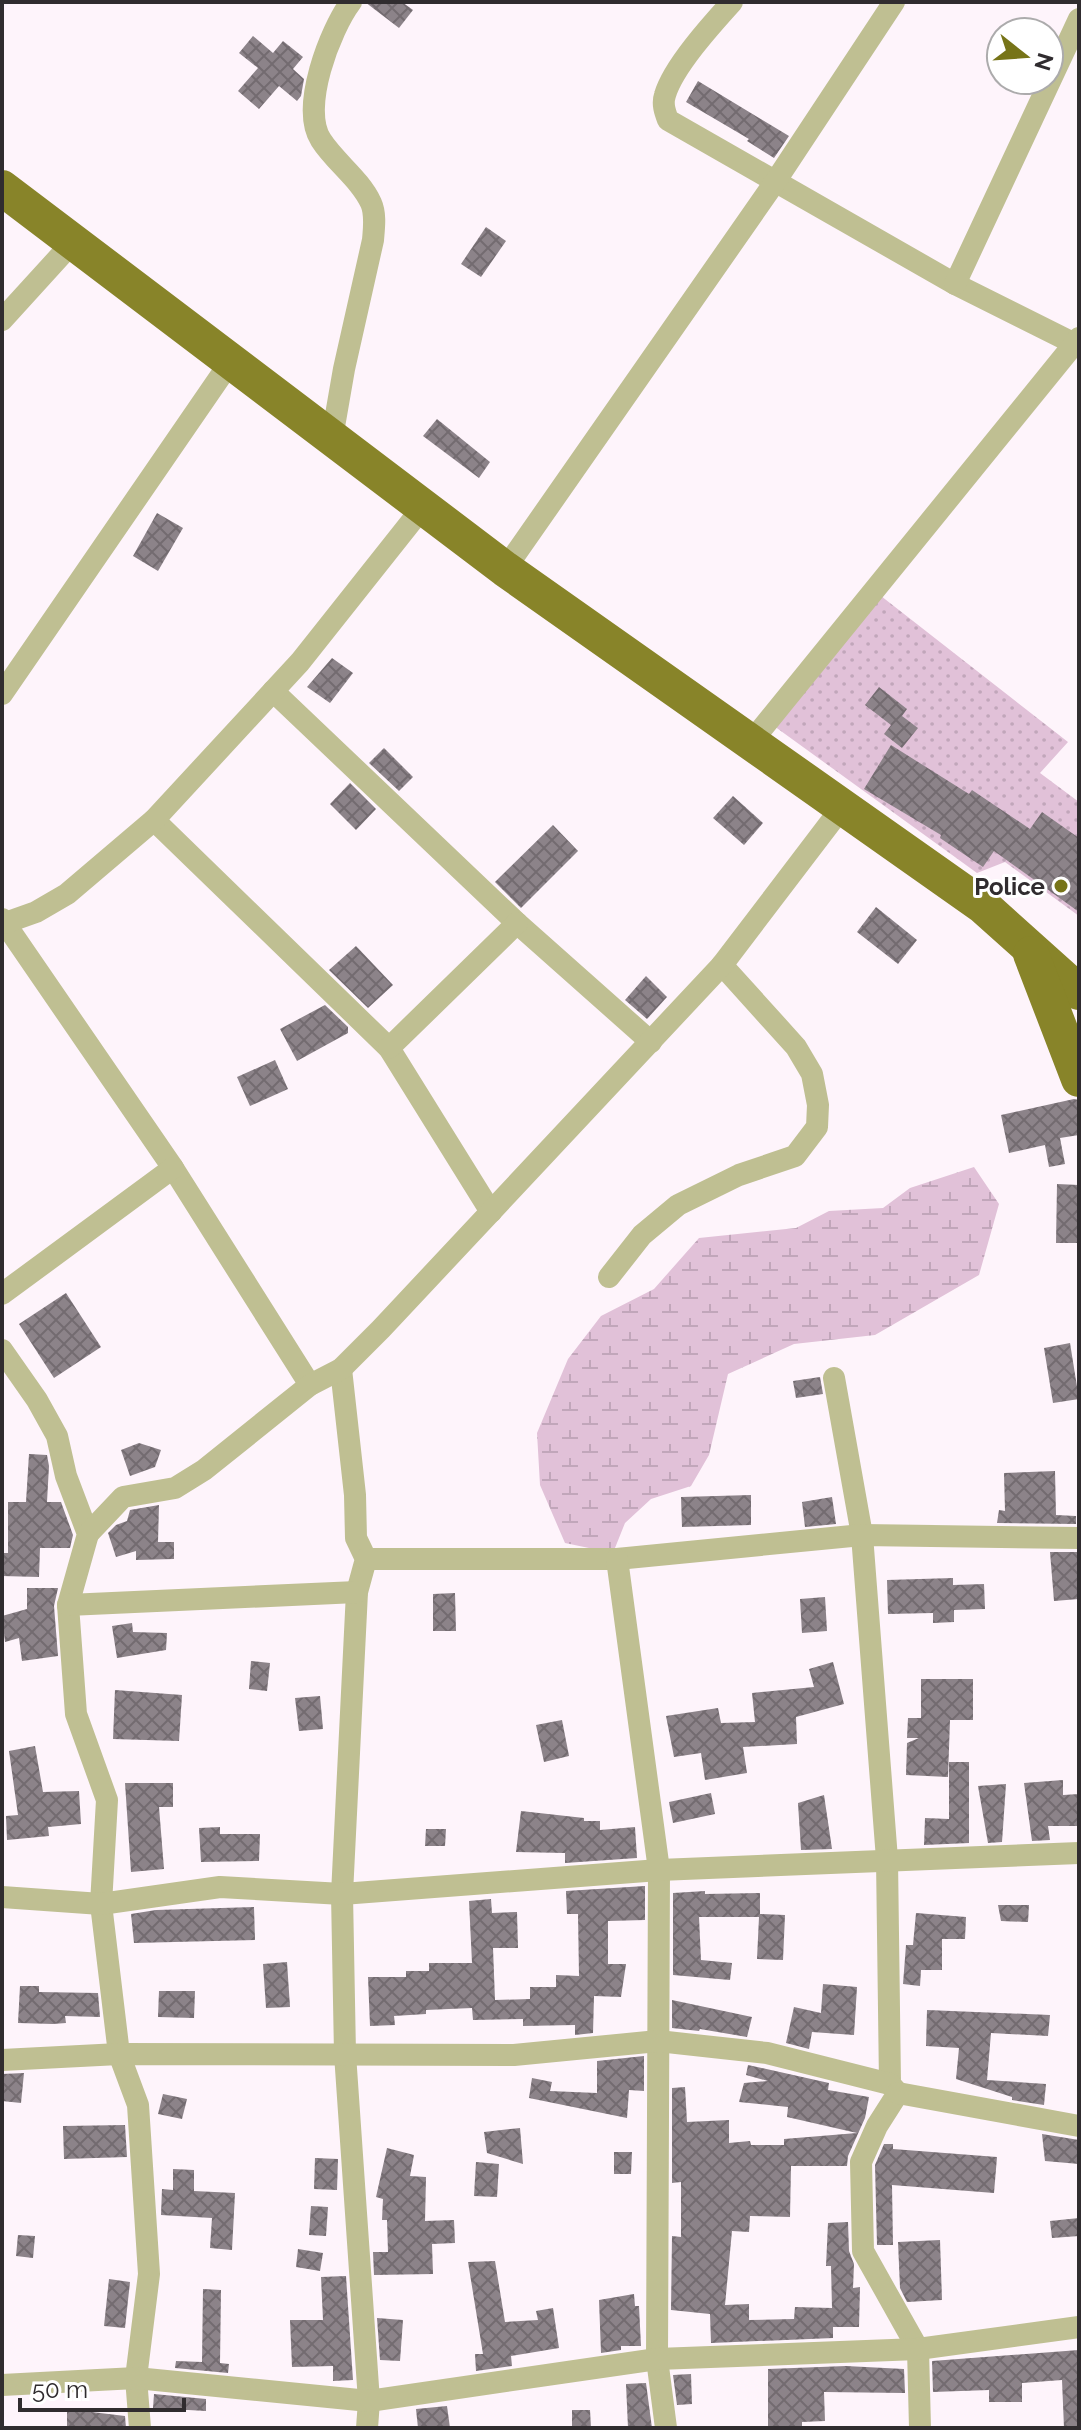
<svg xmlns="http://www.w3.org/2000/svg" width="1081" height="2430" viewBox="0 0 1081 2430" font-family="Raleway,sans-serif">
<defs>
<pattern id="grass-dots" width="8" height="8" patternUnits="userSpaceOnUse" patternTransform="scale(2)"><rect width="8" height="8" fill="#e1c1d8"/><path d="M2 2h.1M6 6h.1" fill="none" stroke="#c1a6ba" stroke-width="1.8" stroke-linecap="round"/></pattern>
<pattern id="wetland-marsh" width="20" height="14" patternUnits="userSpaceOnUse" patternTransform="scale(2)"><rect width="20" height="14" fill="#e1c1d8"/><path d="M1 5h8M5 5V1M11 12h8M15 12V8" fill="none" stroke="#c1a6ba"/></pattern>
<pattern id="building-cross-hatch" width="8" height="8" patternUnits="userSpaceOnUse" patternTransform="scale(2)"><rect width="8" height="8" fill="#8c8389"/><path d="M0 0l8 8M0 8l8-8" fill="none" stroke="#736b70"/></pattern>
</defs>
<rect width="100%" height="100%" fill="#fef4fb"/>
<polygon fill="url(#grass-dots)" points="881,596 1068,742 1040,773 1079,802 1079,916 1005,862 977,873 774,726"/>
<polygon fill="url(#wetland-marsh)" points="974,1167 999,1204 979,1275 875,1335 794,1344 728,1374 709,1455 691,1486 651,1499 625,1523 613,1553 565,1543 540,1485 537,1433 568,1359 601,1316 654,1289 699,1238 796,1228 829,1211 883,1208 910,1188"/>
<g fill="url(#building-cross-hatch)">
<polygon points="365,2 402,2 413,10 399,28"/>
<polygon points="253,36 273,53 283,41 303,57 293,69 304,79 301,96 297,101 279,86 259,109 238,91 258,68 239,53"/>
<polygon points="698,81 789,136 774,158 747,141 749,139 686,102"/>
<polygon points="486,227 506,241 481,277 461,264"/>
<polygon points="437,419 490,462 479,478 423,436"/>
<polygon points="157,513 183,528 158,571 133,556"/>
<polygon points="332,658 353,673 330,703 307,687"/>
<polygon points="879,687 907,709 902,716 918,728 902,748 884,734 891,725 865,705"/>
<polygon points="891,745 969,794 972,790 1030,829 1042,812 1079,838 1079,912 994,851 983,867 940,838 941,835 864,789"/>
<polygon points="384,748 413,777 399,791 369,763"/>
<polygon points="350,783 376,809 356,830 330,804"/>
<polygon points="733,796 763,823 744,845 713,818"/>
<polygon points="553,825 578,851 521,908 495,882"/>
<polygon points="876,907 917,940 898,964 857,932"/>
<polygon points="356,946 393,985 368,1008 329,970"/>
<polygon points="646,976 667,997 647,1019 625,1000"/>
<polygon points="325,1005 348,1027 348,1033 297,1061 280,1029"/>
<polygon points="275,1060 288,1089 250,1106 237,1077"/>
<polygon points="1074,1099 1079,1100 1079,1135 1060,1138 1065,1164 1049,1167 1045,1145 1009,1153 1001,1115"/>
<polygon points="1057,1184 1079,1185 1079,1243 1056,1243"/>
<polygon points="66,1293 101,1347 54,1378 19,1324"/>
<polygon points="1070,1343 1079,1399 1053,1403 1044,1348"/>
<polygon points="820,1377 823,1394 796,1398 793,1381"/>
<polygon points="139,1443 161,1450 155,1467 130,1476 121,1450"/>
<polygon points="29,1454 47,1455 49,1466 47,1502 61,1502 73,1535 70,1548 40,1548 39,1577 2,1576 2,1553 8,1553 8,1502 26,1502"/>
<polygon points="1055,1471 1056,1515 1076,1516 1076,1524 997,1523 999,1510 1005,1511 1004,1473"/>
<polygon points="751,1495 751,1525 682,1527 681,1497"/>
<polygon points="832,1497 836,1524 805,1527 802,1502"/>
<polygon points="159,1505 158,1542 174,1542 174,1559 136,1560 136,1551 116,1557 108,1533 116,1525 127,1521 130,1510"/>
<polygon points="1050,1552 1079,1552 1079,1599 1054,1601"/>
<polygon points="953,1578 953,1585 984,1584 985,1609 954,1610 954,1622 933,1623 933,1613 888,1614 887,1580"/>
<polygon points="27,1588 58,1588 54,1606 58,1656 22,1661 19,1638 5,1642 2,1616 27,1609"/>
<polygon points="455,1593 456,1631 433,1631 433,1594"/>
<polygon points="825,1597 827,1631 802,1633 800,1599"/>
<polygon points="132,1623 133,1632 167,1633 166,1650 117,1658 112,1626"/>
<polygon points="251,1661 270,1663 267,1691 249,1689"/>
<polygon points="833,1662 844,1704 796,1717 797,1744 743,1747 747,1773 705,1780 701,1753 674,1757 666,1716 718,1708 721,1723 755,1722 752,1693 814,1687 809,1669"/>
<polygon points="921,1679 973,1679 973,1720 950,1720 948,1777 906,1775 907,1743 919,1738 907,1738 908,1718 921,1718"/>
<polygon points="115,1690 182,1695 179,1741 113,1739"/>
<polygon points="320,1696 323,1729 299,1731 295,1698"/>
<polygon points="562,1720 569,1756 544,1762 536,1725"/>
<polygon points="35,1746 43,1792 79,1791 81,1824 48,1827 49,1836 7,1840 6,1816 18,1815 9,1751"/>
<polygon points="949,1762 969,1762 969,1843 924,1845 925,1818 949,1819"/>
<polygon points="1063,1780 1063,1795 1079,1794 1079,1826 1048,1826 1050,1840 1032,1841 1024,1783"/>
<polygon points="125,1783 173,1783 173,1807 159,1807 164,1869 131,1872"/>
<polygon points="1006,1784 1002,1842 988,1843 978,1786"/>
<polygon points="711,1793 715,1814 673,1823 669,1802"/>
<polygon points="824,1795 832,1849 801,1850 798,1803"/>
<polygon points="521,1811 584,1818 584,1821 600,1821 600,1830 635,1827 637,1858 565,1863 565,1853 516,1852"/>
<polygon points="220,1827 220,1834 260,1834 259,1861 201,1862 199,1828"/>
<polygon points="426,1829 446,1829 445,1846 425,1846"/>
<polygon points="645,1886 645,1920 608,1921 608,1964 626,1964 621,1997 594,1996 593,2033 575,2035 575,2025 523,2026 523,2019 473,2020 472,2008 426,2010 426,2014 394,2016 395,2025 370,2026 368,1977 406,1977 406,1971 429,1971 429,1963 472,1963 469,1901 491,1899 492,1913 517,1912 518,1948 493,1948 495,2000 530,1999 530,1987 556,1987 556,1975 579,1976 578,1914 567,1914 566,1891"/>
<polygon points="705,1891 705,1894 760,1893 760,1914 785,1915 783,1960 757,1959 759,1917 699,1917 701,1960 732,1963 730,1980 673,1975 673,1893"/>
<polygon points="998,1905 1029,1905 1028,1922 1001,1921"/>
<polygon points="254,1907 255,1940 134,1943 131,1914 156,1910"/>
<polygon points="916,1913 966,1917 965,1939 942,1939 942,1970 921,1970 920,1986 903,1984 906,1945 913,1945"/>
<polygon points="287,1962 290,2007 266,2008 263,1964"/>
<polygon points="823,1984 857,1987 854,2035 812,2032 809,2049 786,2043 794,2007 821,2013"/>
<polygon points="20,1986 39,1986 39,1992 98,1993 100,2017 65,2016 66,2023 53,2024 18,2023"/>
<polygon points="159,1991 195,1991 194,2018 158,2017"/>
<polygon points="672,2000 752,2017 747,2037 700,2029 699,2031 672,2028"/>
<polygon points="927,2010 1050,2015 1048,2036 991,2033 987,2080 1046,2084 1044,2105 1012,2100 1012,2097 956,2079 959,2048 926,2046"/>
<polygon points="644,2056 644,2091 629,2090 627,2118 529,2098 532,2078 552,2082 550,2091 597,2093 597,2061"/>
<polygon points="748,2065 829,2083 828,2090 869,2097 865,2118 848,2156 847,2166 791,2166 790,2217 750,2216 749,2232 732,2231 725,2305 749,2304 749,2320 794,2319 795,2307 832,2308 831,2266 826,2266 828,2223 848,2222 849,2251 854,2264 853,2288 860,2287 859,2327 833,2327 833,2338 711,2343 710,2314 671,2310 672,2236 681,2237 681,2182 672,2183 672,2088 685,2087 687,2122 729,2120 729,2143 750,2141 751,2145 784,2145 784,2139 857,2133 787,2117 788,2107 739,2102 744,2083 768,2081 746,2075"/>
<polygon points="24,2073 21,2103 2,2101 2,2074"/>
<polygon points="163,2094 187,2099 182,2119 158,2114"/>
<polygon points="125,2125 127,2157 64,2159 63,2126"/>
<polygon points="520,2128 523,2164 487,2153 484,2132"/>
<polygon points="1042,2134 1079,2140 1079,2164 1045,2161"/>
<polygon points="884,2144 893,2144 893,2149 997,2157 994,2193 892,2185 893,2245 877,2245 875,2165"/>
<polygon points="387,2148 414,2155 410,2176 426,2177 425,2221 454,2220 455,2243 432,2244 433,2274 374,2275 373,2252 388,2252 387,2220 382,2220 383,2199 376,2197"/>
<polygon points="614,2152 632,2152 631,2174 614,2174"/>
<polygon points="315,2158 338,2159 337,2190 314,2189"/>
<polygon points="476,2162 499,2164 497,2197 474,2196"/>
<polygon points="173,2169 194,2170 194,2191 235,2193 232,2250 210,2248 212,2218 161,2215 162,2189 173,2190"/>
<polygon points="311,2206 328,2207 326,2236 309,2235"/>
<polygon points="1079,2218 1079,2236 1052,2238 1050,2221"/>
<polygon points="18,2235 35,2236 33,2258 16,2256"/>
<polygon points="940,2240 942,2300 907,2302 900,2288 898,2242"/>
<polygon points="298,2249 323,2253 320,2271 296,2267"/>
<polygon points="495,2261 505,2322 538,2320 536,2311 553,2308 559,2348 511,2356 512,2366 476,2371 475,2354 483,2354 468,2262"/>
<polygon points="346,2276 353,2380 333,2381 333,2366 292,2367 290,2320 323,2320 321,2277"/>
<polygon points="109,2279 130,2282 125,2328 104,2326"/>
<polygon points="203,2289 221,2290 220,2363 229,2364 228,2373 175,2368 176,2361 202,2362"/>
<polygon points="634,2294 635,2306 639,2306 641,2346 621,2346 621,2350 601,2353 599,2300"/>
<polygon points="377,2318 403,2320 400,2361 380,2360"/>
<polygon points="1079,2350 1079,2428 1064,2428 1062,2380 1022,2383 1022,2402 989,2402 989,2390 933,2392 932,2361"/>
<polygon points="846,2366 904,2369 905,2393 824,2392 825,2421 802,2422 802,2428 768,2428 768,2369"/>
<polygon points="691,2374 692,2404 677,2405 673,2375"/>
<polygon points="646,2383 652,2428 628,2428 626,2384"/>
<polygon points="154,2394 206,2399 206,2411 153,2408"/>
<polygon points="447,2406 450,2428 418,2428 416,2409"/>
<polygon points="67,2409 125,2416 126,2428 67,2428"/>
<polygon points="572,2410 590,2410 591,2428 572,2428"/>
</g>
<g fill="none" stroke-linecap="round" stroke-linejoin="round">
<g stroke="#bfbf92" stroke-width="22">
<path d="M 732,2 C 712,24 673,67 665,95 C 662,104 665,112 668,120 L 955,284 L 1079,346"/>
<polyline points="955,284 1079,19"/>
<polyline points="2,320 73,242"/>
<path d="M 332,438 L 344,369 L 373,240 C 374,228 376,214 371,203 C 360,179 335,162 321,140 C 300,108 330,30 351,2"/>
<polyline points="505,569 775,182 894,2"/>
<polyline points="273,691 517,923 651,1042"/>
<polyline points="2,694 231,361"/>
<polyline points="751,742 1079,338"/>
<polyline points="154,820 389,1048 491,1212"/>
<polyline points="2,919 173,1168 310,1385"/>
<polyline points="5,923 36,912 67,894 154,820 300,662 423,507"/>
<polyline points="389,1048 517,923"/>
<polyline points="609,1277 642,1235 678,1205 739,1175 795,1156 817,1127 818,1105 812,1074 796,1047 722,965"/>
<polyline points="2,1294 173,1168"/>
<polyline points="2,1350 37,1400 57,1436 66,1476 88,1534 68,1605 76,1714 107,1800 101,1904 119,2054 138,2105 149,2274 136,2378 140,2428"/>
<polyline points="341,1369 355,1495 356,1538 366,1559 357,1592 342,1894 345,2054 369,2401 367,2428"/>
<polyline points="834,1378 862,1535 887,1859 890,2084 898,2093 877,2126 861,2162 863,2251 918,2349 920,2428"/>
<polyline points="88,1534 123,1497 175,1488 204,1470 310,1385 341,1369 381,1329 722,965 843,806"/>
<polyline points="366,1559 617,1559 862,1535 1079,1538"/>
<polyline points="617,1559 659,1870 657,2359 666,2428"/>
<polyline points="68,1605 357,1592"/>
<polyline points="2,1897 101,1904 220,1887 342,1894 659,1870 1079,1853"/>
<polyline points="2,2060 119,2054 514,2055 658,2041 767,2053 890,2084"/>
<polyline points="898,2093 1079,2126"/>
<polyline points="2,2385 136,2378 369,2401 657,2359 918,2349 1079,2327"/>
</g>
<g stroke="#888429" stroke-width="36">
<polyline points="2,188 505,569 983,906 1079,992"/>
<polyline points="1031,954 1079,1079"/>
</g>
</g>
<circle fill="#777418" stroke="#fff" stroke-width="3" cx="1061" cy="886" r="8"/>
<g text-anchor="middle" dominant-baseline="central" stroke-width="6" stroke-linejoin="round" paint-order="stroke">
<g font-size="24" font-weight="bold" fill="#302c2f" stroke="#fff" text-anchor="end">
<text x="1045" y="886">Police</text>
</g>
</g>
<rect width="1081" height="2430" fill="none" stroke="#302c2f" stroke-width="8"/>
<g transform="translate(1025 56) rotate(107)"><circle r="38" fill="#ffffff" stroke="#acabac" stroke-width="2"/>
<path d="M0-6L14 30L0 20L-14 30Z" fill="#777418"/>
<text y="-12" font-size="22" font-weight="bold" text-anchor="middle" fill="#302c2f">N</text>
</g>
<path d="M20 2398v12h164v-12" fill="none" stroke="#302c2f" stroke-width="4"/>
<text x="32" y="2398" font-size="24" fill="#302c2f" stroke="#ffffff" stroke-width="6" paint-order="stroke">50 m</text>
</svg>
